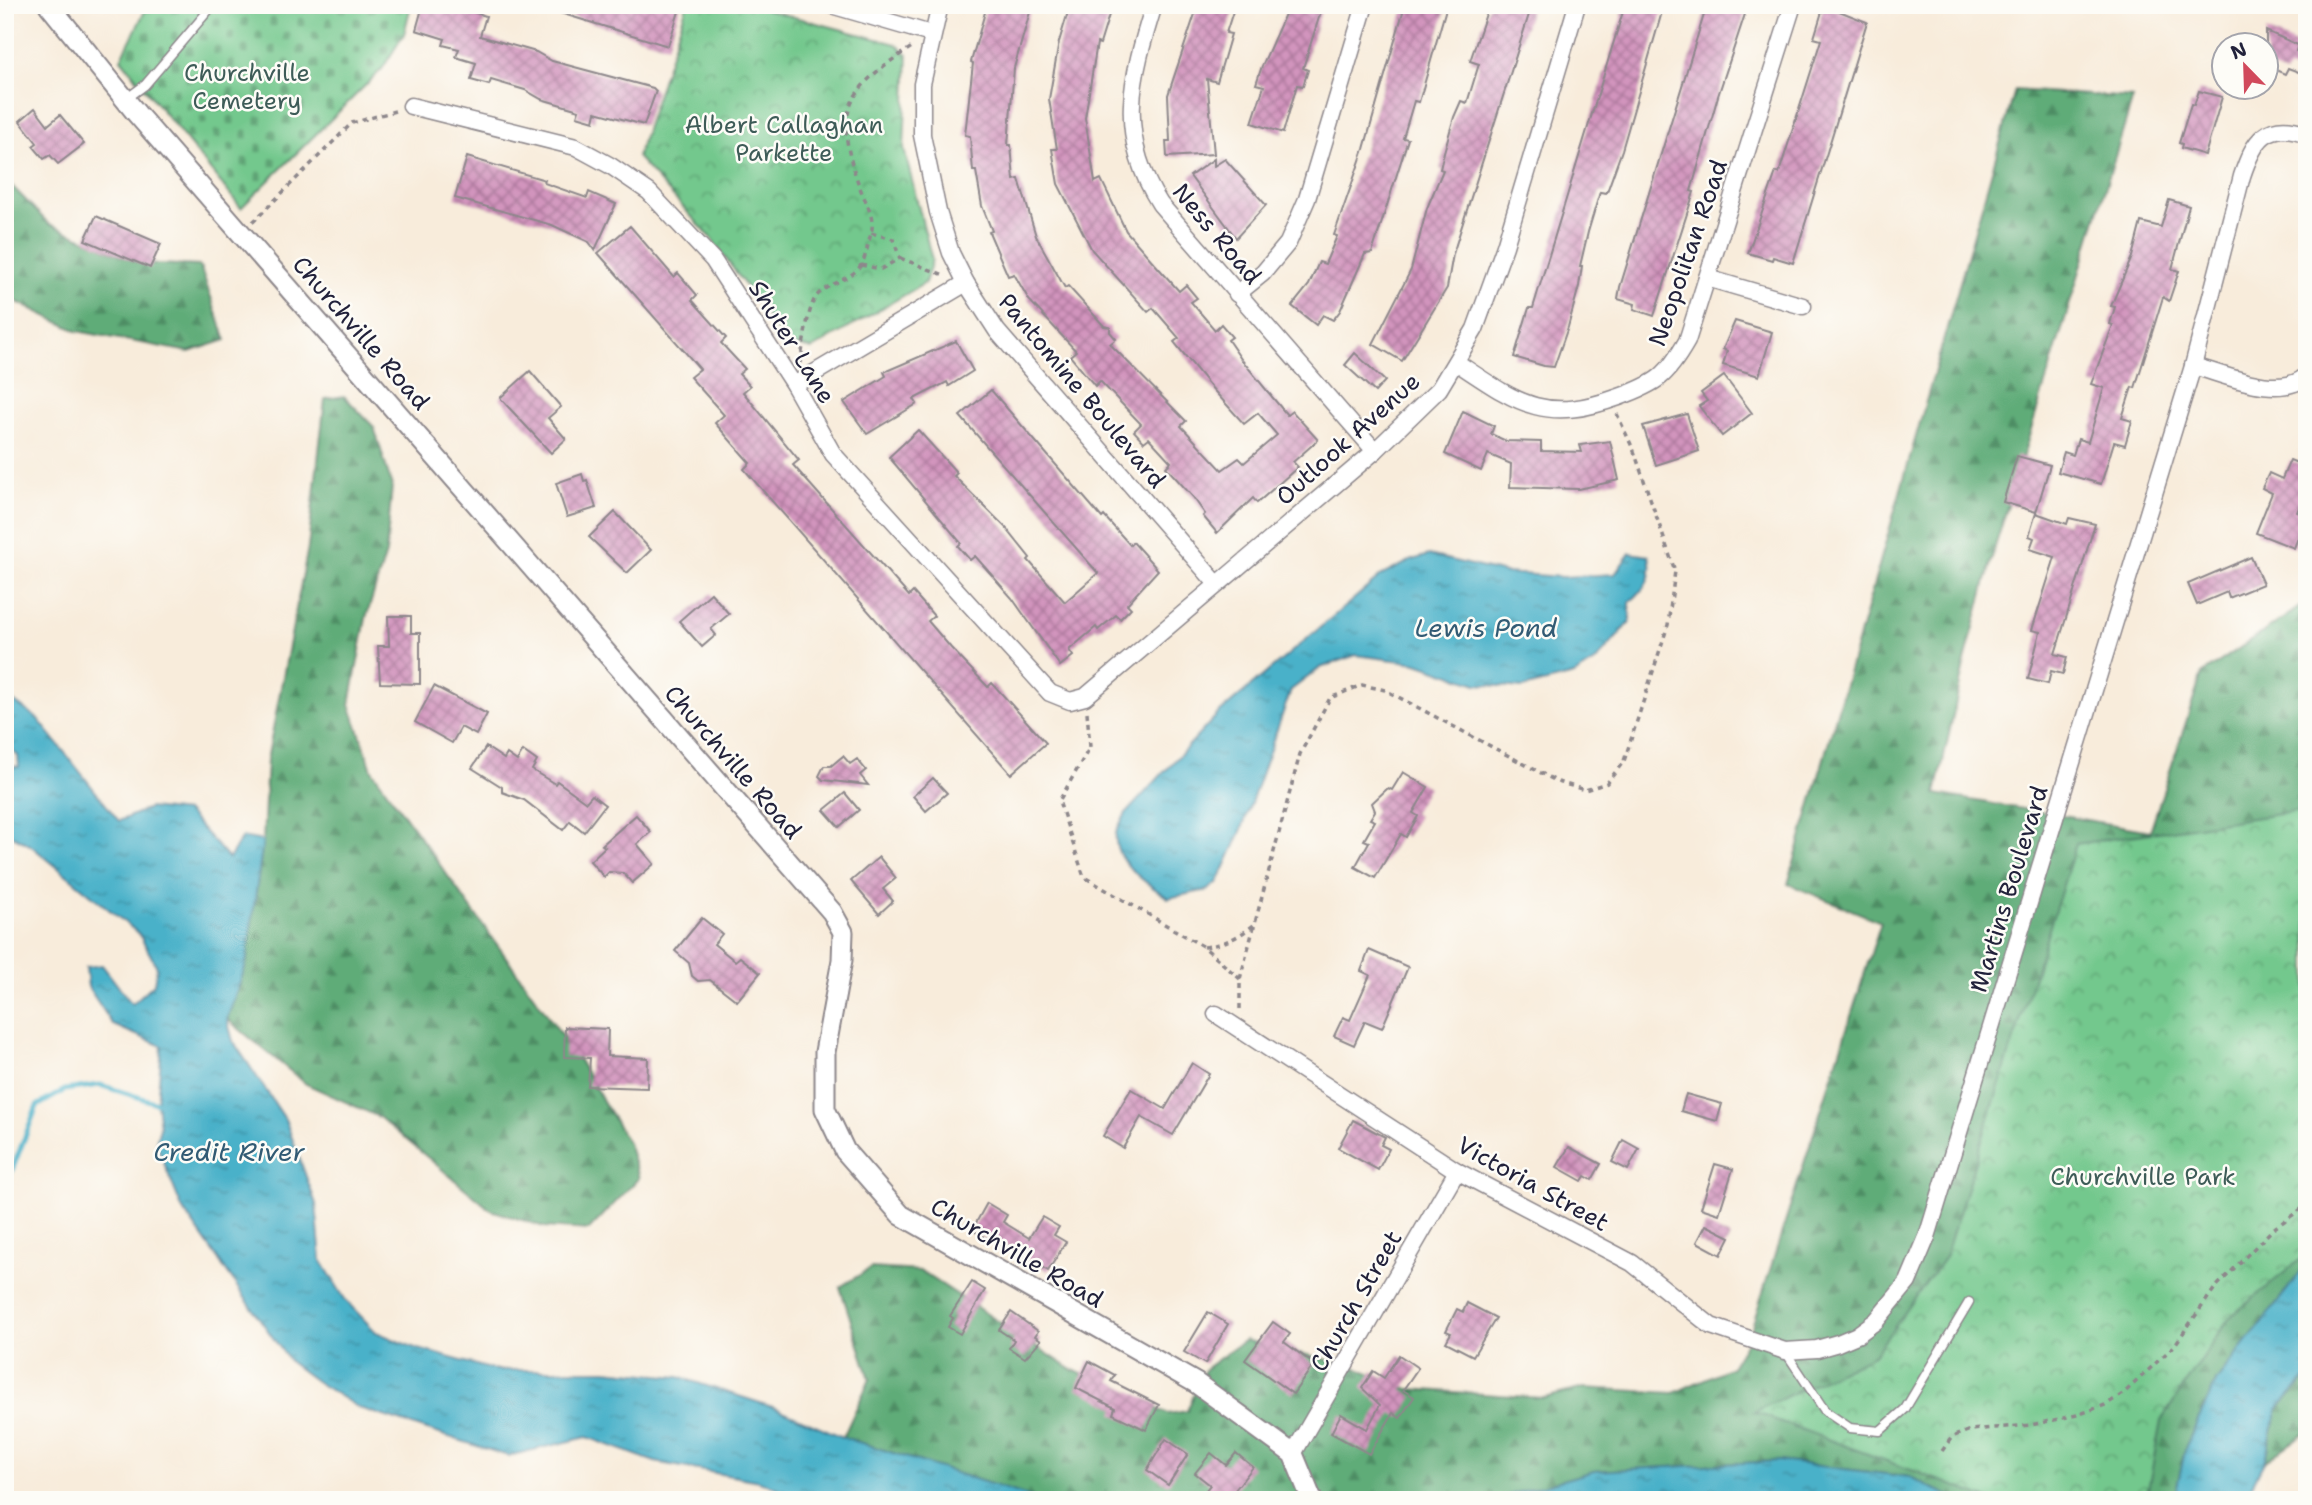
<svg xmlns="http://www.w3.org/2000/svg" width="2312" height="1505" viewBox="0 0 2312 1505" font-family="'Shantell Sans',sans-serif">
<defs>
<pattern id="forest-firs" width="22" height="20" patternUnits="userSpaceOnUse" patternTransform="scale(1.75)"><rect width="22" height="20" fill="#5eac78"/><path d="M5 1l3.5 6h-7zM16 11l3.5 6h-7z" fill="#4d8c64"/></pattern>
<pattern id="cemetery-stones" width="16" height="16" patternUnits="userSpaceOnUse" patternTransform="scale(1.75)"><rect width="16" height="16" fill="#73c88d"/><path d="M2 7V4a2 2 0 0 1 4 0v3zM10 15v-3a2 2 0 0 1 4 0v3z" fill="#5ea274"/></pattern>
<pattern id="park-crowns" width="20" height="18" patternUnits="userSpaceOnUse" patternTransform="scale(1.75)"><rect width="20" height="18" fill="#73c88d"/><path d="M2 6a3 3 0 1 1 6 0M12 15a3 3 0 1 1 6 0" fill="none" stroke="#5ea274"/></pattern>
<pattern id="water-ripples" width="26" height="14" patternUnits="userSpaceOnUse" patternTransform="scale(1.75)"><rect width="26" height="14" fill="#4ab1c9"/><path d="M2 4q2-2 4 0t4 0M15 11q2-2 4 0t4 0" fill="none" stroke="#3d90a4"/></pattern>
<pattern id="building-cross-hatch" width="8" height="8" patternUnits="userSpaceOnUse" patternTransform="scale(1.75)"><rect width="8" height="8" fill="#d294bd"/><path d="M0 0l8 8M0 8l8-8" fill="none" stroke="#aa789b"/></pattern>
</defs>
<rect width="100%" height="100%" fill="#fdfcf7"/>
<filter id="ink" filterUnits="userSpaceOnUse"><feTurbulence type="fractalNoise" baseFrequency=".0143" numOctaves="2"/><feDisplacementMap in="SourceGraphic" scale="14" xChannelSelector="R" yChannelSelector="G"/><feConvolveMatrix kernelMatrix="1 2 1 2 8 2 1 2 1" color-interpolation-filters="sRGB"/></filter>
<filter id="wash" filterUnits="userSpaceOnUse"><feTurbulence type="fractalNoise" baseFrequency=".00686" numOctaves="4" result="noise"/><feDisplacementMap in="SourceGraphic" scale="28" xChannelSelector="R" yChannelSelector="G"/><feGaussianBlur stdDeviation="1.57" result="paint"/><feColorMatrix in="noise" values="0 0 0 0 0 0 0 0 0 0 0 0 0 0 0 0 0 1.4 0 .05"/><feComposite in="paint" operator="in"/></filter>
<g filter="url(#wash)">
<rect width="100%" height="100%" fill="#f8ecdb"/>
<g fill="url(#forest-firs)" stroke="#40675a" stroke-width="2">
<polygon points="2015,90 2133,98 1995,547 1964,665 1936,794 2150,831 2202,674 2307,602 2307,1264 2217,1380 2186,1446 2174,1500 1957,1500 1910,1477 1778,1461 1594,1471 1492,1500 1040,1500 843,1437 870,1379 840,1287 871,1268 921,1271 1071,1369 1168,1414 1187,1411 1205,1369 1245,1340 1349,1365 1409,1389 1544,1398 1584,1388 1674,1393 1731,1367 1748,1339 1881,922 1788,884"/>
<polygon points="5,179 49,224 139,263 200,266 226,340 189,352 77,331 5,296"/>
<polygon points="344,396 374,427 392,486 386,553 366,618 350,704 372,770 574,1052 628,1143 639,1178 589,1230 544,1227 491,1210 379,1117 306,1084 227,1019 246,965 263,841 267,760 308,547 325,399"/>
<polygon points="2307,1377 2307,1432 2264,1462 2278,1409"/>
</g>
<polygon fill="url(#cemetery-stones)" stroke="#4a7564" stroke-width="2" points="148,5 411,5 404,34 382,69 241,208 121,59"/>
<g fill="url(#park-crowns)" stroke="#4a7564" stroke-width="2">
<polygon points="687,5 749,5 896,44 908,54 904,149 932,260 925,283 812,349 786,343 712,239 637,157"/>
<polygon points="2307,810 2307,1254 2229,1318 2161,1421 2148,1490 2140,1500 1992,1500 1754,1412 1874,1355 1945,1257 2076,844"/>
</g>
<g fill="url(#water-ripples)" stroke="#366a82" stroke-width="2">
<path d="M 1630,553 L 1649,556 C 1654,577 1645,589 1630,602 L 1630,622 L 1595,662 L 1574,675 L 1523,688 L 1477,684 L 1417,663 L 1356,655 L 1320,668 L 1291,690 L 1240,834 L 1218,882 L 1208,890 L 1168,898 C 1148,884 1112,862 1116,834 C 1117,827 1123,820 1126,813 L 1218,714 L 1382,575 L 1412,560 L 1429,555 L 1505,573 L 1563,577 L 1615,574 Z"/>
<polygon points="5,695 38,719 119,821 149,808 187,812 229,859 242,837 263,841 246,965 227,1019 233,1041 285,1119 316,1204 321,1260 346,1301 376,1332 415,1348 494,1370 605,1370 679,1377 776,1408 843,1437 1040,1500 809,1500 759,1481 655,1462 587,1437 508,1456 359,1408 317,1382 290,1362 182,1208 156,1143 160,1127 157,1103 162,1046 113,1025 88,987 86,967 102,965 132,1004 154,984 157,967 139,934 30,845 5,832 5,765 19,767 18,756 5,743"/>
<polygon points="2307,1264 2307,1377 2278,1409 2264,1462 2244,1500 2174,1500 2186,1446 2217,1380"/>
<polygon points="1778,1461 1910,1477 1957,1500 1492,1500 1594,1471"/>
</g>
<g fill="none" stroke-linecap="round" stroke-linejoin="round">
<polyline stroke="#4ab1c9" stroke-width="5" points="5,1188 37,1106 65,1090 100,1085 157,1103"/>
</g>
<g id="blocks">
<g fill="url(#building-cross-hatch)">
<polygon points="423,5 450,5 486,16 480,36 536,52 552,61 653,88 656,91 644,125 596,112 594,121 577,116 579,110 541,99 525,90 491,80 489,85 471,80 476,63 456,57 459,49 443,45 445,39 416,30"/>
<polygon points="545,5 681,5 668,46 544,8"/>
<polygon points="987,5 1032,5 1014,68 1008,145 1011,145 1014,180 1019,179 1036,236 1065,288 1068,286 1104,326 1110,327 1110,332 1116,339 1110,344 1186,421 1181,426 1222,470 1239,458 1244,463 1277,435 1258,413 1244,424 1209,385 1174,342 1179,338 1153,308 1148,312 1092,250 1058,184 1052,149 1057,149 1049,99 1059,42 1068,12 1072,14 1075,5 1112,5 1100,44 1097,43 1085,118 1095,182 1101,179 1126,231 1154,263 1179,291 1186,285 1197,298 1191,302 1215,330 1221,324 1232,337 1228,340 1241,359 1268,392 1287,415 1292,411 1318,440 1293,462 1298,467 1257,503 1253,498 1217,533 1203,516 1205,514 1193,497 1166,467 1171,462 1149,438 1144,442 1134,431 1141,424 1100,381 1095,386 1070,356 1076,351 1029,300 1014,274 1008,276 989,232 992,231 982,206 976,171 973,171 970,136 965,135 973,63 971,62"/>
<polygon points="1198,5 1235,5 1226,33 1231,34 1217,82 1207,79 1214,154 1167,157 1166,141 1170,141 1168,95"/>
<polygon points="1289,5 1323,5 1303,68 1308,70 1303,86 1297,85 1283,133 1252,123 1264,86 1256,84 1262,66"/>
<polygon points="1405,5 1447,5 1419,102 1414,101 1403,138 1408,139 1372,253 1365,254 1340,311 1333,320 1323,315 1316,325 1292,306 1309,285 1319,262 1325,264 1337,236 1334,235 1364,149"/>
<polygon points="1489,5 1532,5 1453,254 1447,288 1402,361 1373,344 1411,270 1427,208 1443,170 1440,169 1444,152 1454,117 1461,101 1467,103 1479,64 1470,61"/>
<polygon points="1625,5 1664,5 1622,150 1608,189 1606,193 1600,192 1588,232 1580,266 1582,266 1579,286 1568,327 1554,367 1544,366 1514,357 1529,308 1533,308"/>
<polygon points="1707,5 1748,5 1718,96 1691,191 1694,192 1654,316 1634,309 1635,304 1618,299 1620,287"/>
<polygon points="1824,5 1867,22 1793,263 1773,257 1772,260 1748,253 1776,172 1779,173 1821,40 1814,38"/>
<polygon points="2266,31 2298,45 2296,51 2307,56 2301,73 2288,68 2285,74 2266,66"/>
<polygon points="2199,91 2222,97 2205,155 2181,148 2182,144 2179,143 2191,104 2194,105"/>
<polygon points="35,108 48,125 60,115 84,144 58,164 50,155 44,159 33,146 37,143 20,121"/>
<polygon points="467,157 545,180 544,183 587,198 589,192 616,204 595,250 589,242 552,225 455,198"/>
<polygon points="1214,159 1214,166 1225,159 1266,205 1236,238 1190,176"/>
<polygon points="2169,200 2189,206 2172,269 2179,271 2169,301 2163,297 2135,388 2132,387 2122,418 2132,421 2125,445 2114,442 2101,484 2058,472 2064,452 2073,455 2078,439 2088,442 2104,388 2091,384 2113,325 2110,324 2115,307 2111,306 2132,257 2141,222 2161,227"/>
<polygon points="96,216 161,244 150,268 85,240"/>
<polygon points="630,226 674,277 678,273 697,295 692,300 726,338 721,343 745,369 739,374 750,386 743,392 799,460 793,465 909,596 913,592 934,616 928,621 951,648 988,687 992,683 1046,743 1011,774 744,469 750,463 715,423 724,415 690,377 700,369 598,253"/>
<polygon points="1735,321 1772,332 1759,376 1723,365 1727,351 1723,349"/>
<polygon points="956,341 973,371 949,386 947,382 914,399 917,404 867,434 844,402 886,376 884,372"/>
<polygon points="1355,353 1385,381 1375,392 1345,365"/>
<polygon points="530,371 561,407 548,418 566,439 551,453 500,398"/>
<polygon points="1724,376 1752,413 1722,436 1699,406 1707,401 1701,393"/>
<polygon points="991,390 1102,518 1104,516 1130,545 1133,542 1158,570 1127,604 1131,608 1120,619 1116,615 1098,630 1096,627 1069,650 1073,656 1060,666 1012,598 975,556 970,560 958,546 961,543 889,457 918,430 957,473 954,476 1006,528 1030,558 1028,560 1065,602 1098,573 960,416"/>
<polygon points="1463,411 1494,426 1491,434 1506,441 1541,442 1541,451 1582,452 1580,445 1610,441 1619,480 1579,489 1510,487 1511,464 1488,454 1481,471 1445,454"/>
<polygon points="1687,414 1699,451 1656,465 1643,426"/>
<polygon points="2017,456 2050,465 2036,512 2003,502"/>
<polygon points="2290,460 2307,467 2307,489 2297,512 2307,516 2307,532 2301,530 2294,548 2256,533 2272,493 2262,488 2269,473 2282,479"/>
<polygon points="582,474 584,481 587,480 596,508 567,517 556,483"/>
<polygon points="615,512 651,550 627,573 589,537"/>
<polygon points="2036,513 2067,524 2069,518 2095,524 2055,654 2067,657 2063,674 2051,671 2048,684 2028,679 2040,632 2032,630 2055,557 2030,549 2034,538 2029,536"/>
<polygon points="2251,557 2263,584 2229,598 2227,592 2197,605 2188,584"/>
<polygon points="711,593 729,614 711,629 716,635 702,647 679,621"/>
<polygon points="388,616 411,616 411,633 420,633 420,684 380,683 378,646 389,646"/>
<polygon points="434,686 487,714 476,735 461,727 452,743 415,722"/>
<polygon points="486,747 504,759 507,754 517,761 523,751 537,761 532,770 555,784 557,781 586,802 592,795 605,805 584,832 570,821 563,830 524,800 502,792 502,787 472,768"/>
<polygon points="843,756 850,764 857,759 866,770 860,775 868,785 823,780 819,776 824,766 831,766"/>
<polygon points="1403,772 1428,787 1413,813 1418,816 1406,837 1401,834 1375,878 1355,867 1369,842 1364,840 1375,821 1370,819 1375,811 1372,803 1388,788 1392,790"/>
<polygon points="933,778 947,793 926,811 913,796"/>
<polygon points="845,793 859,810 839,827 824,810"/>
<polygon points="636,815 651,832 637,844 654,864 632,883 623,873 609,872 604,877 590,861 605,847 602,845"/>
<polygon points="879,857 896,878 883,889 893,901 879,914 851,881"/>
<polygon points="702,918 722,934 714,944 735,961 740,957 760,973 737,1001 710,980 698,981 692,976 689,963 675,951"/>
<polygon points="1369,950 1408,967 1382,1028 1365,1021 1354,1045 1334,1036 1343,1017 1350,1020 1370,975 1361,971"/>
<polygon points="565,1027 608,1029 607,1056 648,1058 647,1088 588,1086 590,1058 564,1057"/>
<polygon points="1192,1063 1209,1074 1173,1135 1141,1117 1123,1148 1103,1136 1131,1089 1165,1109"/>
<polygon points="1686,1094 1722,1104 1717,1121 1681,1111"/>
<polygon points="1353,1120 1385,1137 1381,1145 1389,1149 1378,1170 1338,1148"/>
<polygon points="1623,1140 1639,1149 1628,1170 1612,1162"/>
<polygon points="1569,1147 1601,1164 1592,1180 1585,1176 1582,1181 1557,1167"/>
<polygon points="1715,1164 1733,1169 1719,1214 1701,1208"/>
<polygon points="987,1203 1007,1215 1003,1222 1029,1238 1042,1217 1059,1227 1054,1235 1066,1242 1048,1271 1001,1242 999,1245 972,1230"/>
<polygon points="1706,1225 1730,1237 1721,1255 1697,1242"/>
<polygon points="972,1282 985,1290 960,1334 948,1327 953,1318 950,1316"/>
<polygon points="1467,1303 1496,1318 1473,1356 1446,1342 1451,1333 1446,1331 1457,1309 1463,1312"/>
<polygon points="1011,1312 1038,1331 1035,1336 1041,1340 1025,1358 1009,1348 1014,1340 999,1330"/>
<polygon points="1208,1312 1228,1324 1205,1364 1184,1352"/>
<polygon points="1273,1322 1290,1334 1284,1342 1314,1364 1293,1394 1245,1360"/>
<polygon points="1399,1355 1418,1368 1403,1390 1414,1397 1400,1418 1393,1413 1369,1454 1331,1433 1341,1414 1367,1429 1380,1405 1362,1388 1373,1371 1384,1378"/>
<polygon points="1089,1361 1115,1375 1111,1381 1159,1405 1146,1430 1113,1414 1115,1408 1076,1388"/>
<polygon points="1166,1439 1188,1454 1168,1485 1147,1470"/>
<polygon points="1211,1453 1226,1465 1236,1453 1253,1467 1227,1500 1216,1500 1205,1491 1210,1485 1195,1473"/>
</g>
</g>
</g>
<g filter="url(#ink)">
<use href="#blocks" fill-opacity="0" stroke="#8d878b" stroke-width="2"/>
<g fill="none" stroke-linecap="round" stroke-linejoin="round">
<g stroke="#8d878b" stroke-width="11">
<g id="service">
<polyline points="126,99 145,85 213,5"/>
<polyline points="1785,1351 1825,1411 1850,1428 1880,1431 1905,1409 1969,1302"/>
</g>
</g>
<g stroke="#8d878b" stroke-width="19">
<g id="minor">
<polyline points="831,5 931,34"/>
<polyline points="940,5 922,84 922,135 938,212 951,253 966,283 997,331 1217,584"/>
<path d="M 1154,5 C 1131,79 1116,135 1160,204 L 1375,451"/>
<polyline points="411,106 576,147 611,166 649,192 713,260 794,385 833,454 1050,693 1070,701 1085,697 1375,451 1439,389 1475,329 1505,246 1577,5"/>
<polyline points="1707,278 1803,306"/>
<polyline points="1237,294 1263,273 1288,243 1307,199 1365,5"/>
<path d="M 1456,362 C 1519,404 1544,424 1619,397 C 1658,383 1667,376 1687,341 L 1793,5"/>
<path d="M 2193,366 C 2224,374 2281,401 2307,375"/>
<polyline points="794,385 966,283"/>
<path d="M 1216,1014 L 1457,1171 L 1632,1263 L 1711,1326 L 1785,1351 L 1817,1349 L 1838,1343 L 1857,1335 L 1876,1321 L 1908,1282 L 1927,1237 L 2193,366 L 2242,176 C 2254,140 2267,119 2307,134"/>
<polyline points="1293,1454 1457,1171"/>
</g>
</g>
<g stroke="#8d878b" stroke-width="23">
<polyline id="tertiary" points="49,5 137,114 832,912 843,932 842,960 825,1052 825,1109 845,1151 901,1215 1196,1383 1293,1454 1312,1500"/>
</g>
<g stroke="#8d878b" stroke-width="3.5" stroke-dasharray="5 5" stroke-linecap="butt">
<polyline points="253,222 352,123 395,111"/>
<polyline points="900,258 944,275"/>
<polyline points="861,265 881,269 900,258 893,239 871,233"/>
<path d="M 800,363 C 804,344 806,318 814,300 C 823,283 850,282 861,265 C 866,257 868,243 871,234 C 875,220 868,206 862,193 C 832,116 843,90 912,47"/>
<polyline points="1087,712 1090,747 1059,801 1084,877 1204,947 1240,979"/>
<path d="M 1204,947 C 1225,944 1239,937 1255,924"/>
<polyline points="1240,1009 1240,979 1300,754 1330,698 1362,685 1385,690 1558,782 1585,790 1607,783 1624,761 1668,625 1675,571 1634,451 1617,414"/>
<polyline points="1942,1451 1952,1437 1970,1430 2031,1425 2077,1415 2105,1405 2123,1394 2174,1346 2215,1288 2273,1229 2307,1205"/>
</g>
<use href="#service" stroke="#fff" stroke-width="8"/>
<use href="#minor" stroke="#fff" stroke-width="16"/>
<use href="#tertiary" stroke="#fff" stroke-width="19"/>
</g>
</g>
<g text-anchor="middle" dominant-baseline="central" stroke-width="5" stroke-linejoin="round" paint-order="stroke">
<g font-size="24" fill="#3e5c58" stroke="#fdfcf7">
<text x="247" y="73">Churchville<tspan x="247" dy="28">Cemetery</tspan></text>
<text x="784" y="125">Albert Callaghan<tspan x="784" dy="28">Parkette</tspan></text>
<text x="2143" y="1177">Churchville Park</text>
</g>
<g font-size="24" fill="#22223b" stroke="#fdfcf7">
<text transform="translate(1217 234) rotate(50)">Ness Road</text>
<text transform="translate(1688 253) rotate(-71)">Neopolitan Road</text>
<text transform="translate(361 333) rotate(49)">Churchville Road</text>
<text transform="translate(792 342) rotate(58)">Shuter Lane</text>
<text transform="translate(1082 391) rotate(50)">Pantomine Boulevard</text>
<text transform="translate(1348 439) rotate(-42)">Outlook Avenue</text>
<text transform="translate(733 762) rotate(49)">Churchville Road</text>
<text transform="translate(2009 889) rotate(-73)">Martins Boulevard</text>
<text transform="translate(1533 1184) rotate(29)">Victoria Street</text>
<text transform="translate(1017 1253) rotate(30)">Churchville Road</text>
<text transform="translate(1356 1301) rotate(-60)">Church Street</text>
</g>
<g font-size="26" font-style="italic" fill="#325b74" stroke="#fdfcf7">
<text x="1486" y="627">Lewis Pond</text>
<text x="229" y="1151">Credit River</text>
</g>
</g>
<rect width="2312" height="1505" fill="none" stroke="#fdfcf7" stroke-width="28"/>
<g transform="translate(2245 66) rotate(337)"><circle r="33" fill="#fdfcf7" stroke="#a5a5ac" stroke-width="2"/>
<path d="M0-5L12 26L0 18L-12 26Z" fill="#d1495b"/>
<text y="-10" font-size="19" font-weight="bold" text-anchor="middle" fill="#22223b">N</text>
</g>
</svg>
